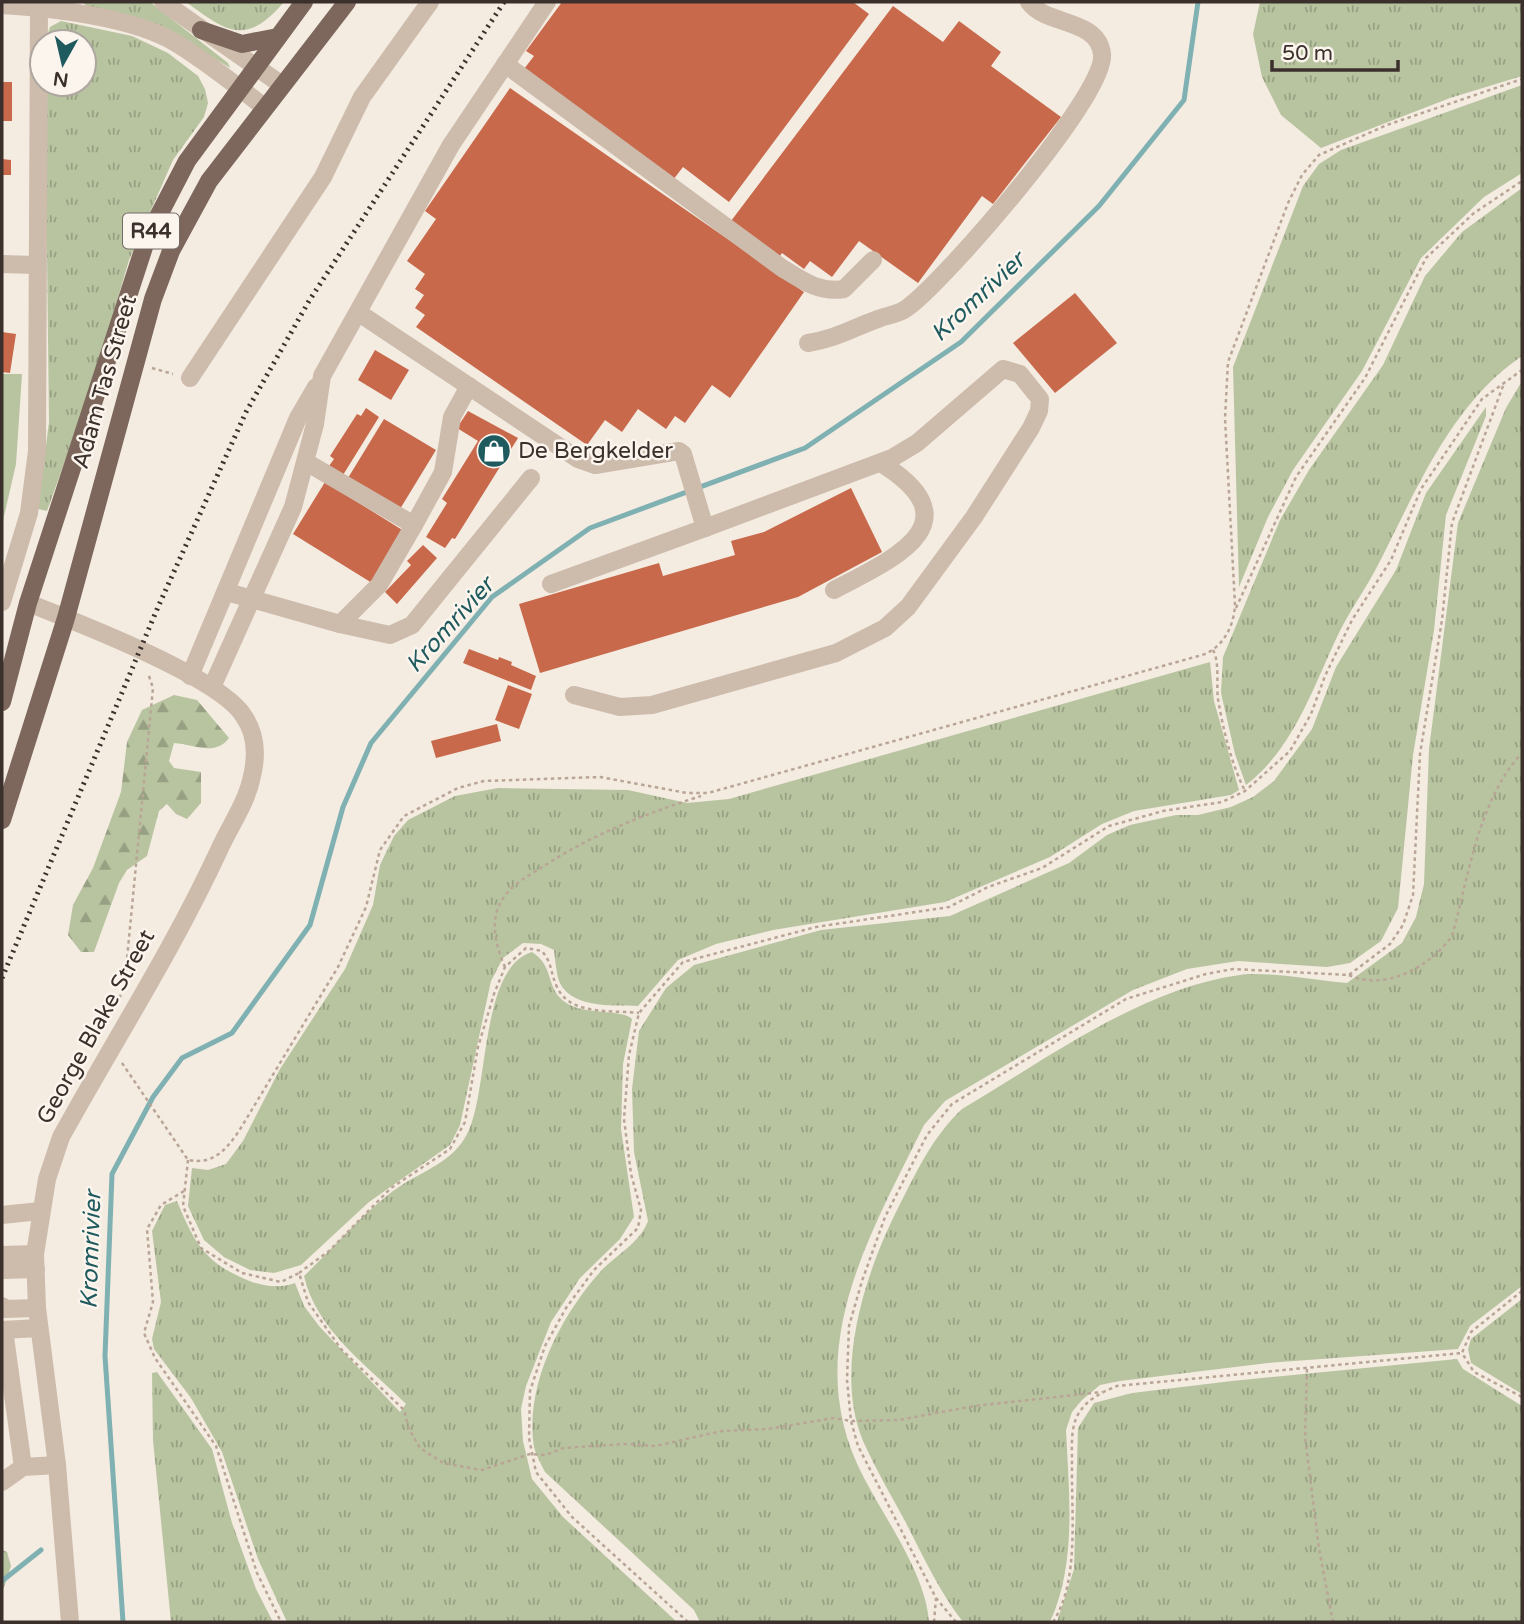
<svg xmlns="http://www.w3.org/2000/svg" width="1524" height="1624" viewBox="0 0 1524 1624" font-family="'Varela Round',sans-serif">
<defs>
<pattern id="grass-tufts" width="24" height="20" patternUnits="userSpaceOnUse" patternTransform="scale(1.75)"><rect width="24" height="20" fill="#b8c4a0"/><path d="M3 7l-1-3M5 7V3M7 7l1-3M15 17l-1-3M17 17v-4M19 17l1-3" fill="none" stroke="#97a083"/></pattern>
<pattern id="forest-firs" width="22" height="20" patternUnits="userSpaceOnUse" patternTransform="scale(1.75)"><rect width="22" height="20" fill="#b8c4a0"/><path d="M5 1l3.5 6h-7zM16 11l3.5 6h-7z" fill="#97a083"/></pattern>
</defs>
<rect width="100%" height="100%" fill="#f4ebe1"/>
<g fill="url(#grass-tufts)">
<polygon points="83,2 150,2 228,63 230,68 161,26 87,7"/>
<path d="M 186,2 L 284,2 C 246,46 228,33 186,2 Z"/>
<polygon points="1260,2 1522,2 1522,76 1450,98 1321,148 1281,115 1262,77 1253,34"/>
<polygon points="61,21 132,36 168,53 198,76 205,89 208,103 204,117 173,160 129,260 95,377 47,511 38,509 49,422 45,84 84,84 84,42 45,42 50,27"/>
<polygon points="1522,85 1522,173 1484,197 1421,258 1362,371 1293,470 1268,517 1239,587 1233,367 1303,186 1319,164 1341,150"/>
<path d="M 1522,188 L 1522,356 C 1451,404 1417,489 1379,563 C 1366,589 1349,611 1337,637 C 1313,688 1293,749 1246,785 L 1235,754 L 1221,693 L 1223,657 L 1280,520 L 1309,470 L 1383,365 L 1425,276 L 1462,232 Z"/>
<path d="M 1522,381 L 1522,1286 L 1470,1326 L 1458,1349 L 1268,1363 L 1120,1381 L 1100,1385 L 1082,1400 L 1072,1412 L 1066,1430 C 1069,1494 1077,1563 1050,1622 L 963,1622 C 939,1591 923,1556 905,1521 C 891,1495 875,1468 863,1441 C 833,1369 866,1271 899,1206 C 917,1171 933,1136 962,1109 C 1047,1059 1142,988 1240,975 C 1268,971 1317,981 1347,983 L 1402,943 L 1416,917 L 1424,884 L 1429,749 L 1458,523 L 1506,408 Z"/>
<path d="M 1486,407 L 1486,416 L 1446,515 L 1434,630 L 1413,755 L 1398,908 L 1381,941 L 1350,963 L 1327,967 L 1238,961 L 1187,969 L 1133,990 L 945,1101 L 924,1125 C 869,1237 798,1353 864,1478 C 886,1520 926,1575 929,1622 L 700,1622 L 694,1610 L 545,1472 C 541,1464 536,1455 534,1447 C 524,1386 561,1315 601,1271 C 616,1255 640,1243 648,1221 L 634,1152 L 632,1089 L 639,1031 L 666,988 L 694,965 L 821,930 L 950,916 L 1069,863 L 1107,835 L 1130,825 L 1176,815 L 1198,815 L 1231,807 L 1253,797 L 1274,781 L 1312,729 L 1336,667 L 1396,570 L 1426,493 Z"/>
<path d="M 1210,662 L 1214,701 L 1239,790 L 1231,795 L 1134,811 L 1102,824 L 1050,857 L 945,902 L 773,930 L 716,944 L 678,960 L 638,1006 C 613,1005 567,1009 558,978 C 556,969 555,959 554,950 L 541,944 L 523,943 L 503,958 L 491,981 L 460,1125 L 450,1145 L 369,1202 L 301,1265 L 274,1273 L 250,1270 L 224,1257 L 204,1240 L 188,1206 L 192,1168 L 208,1170 L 226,1164 L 243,1141 L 280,1069 L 345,969 L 373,905 L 380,865 L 394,836 L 408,820 L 455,796 L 498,788 L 628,790 L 687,803 L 729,799 Z"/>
<path d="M 532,952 C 556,967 544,990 568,1004 C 587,1015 622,1009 632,1019 L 623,1064 L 621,1129 L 634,1217 L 620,1239 L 580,1278 L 551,1322 L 526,1386 L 521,1409 L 523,1441 L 532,1479 L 563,1517 L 677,1622 L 287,1622 L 258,1559 L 222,1452 L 191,1398 L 154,1349 L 152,1339 L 161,1302 L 152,1231 L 165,1205 L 177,1201 C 194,1242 204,1262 247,1280 C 262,1286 279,1289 295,1283 L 304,1306 L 319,1326 L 400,1412 L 406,1404 C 369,1367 316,1330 304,1276 C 333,1248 361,1215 393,1191 C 420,1171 453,1164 468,1132 C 489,1090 480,967 532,952 Z"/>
<polygon points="1522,1299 1522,1394 1471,1363 1468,1349 1471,1339"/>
<polygon points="1457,1359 1463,1369 1522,1406 1522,1622 1057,1622 1074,1569 1078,1428 1094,1403 1132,1393 1232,1381"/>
<polygon points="157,1372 212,1449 232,1523 256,1589 273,1622 171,1622 153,1440 152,1373"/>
</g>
<g fill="url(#forest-firs)">
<path d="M 174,695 L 197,700 L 229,738 C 215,757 193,744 174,743 L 169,761 L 174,768 L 201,772 L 201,803 L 187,819 L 176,814 L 167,804 L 159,811 L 147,856 L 127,870 L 119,883 L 94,952 L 81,952 L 68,935 L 73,905 L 93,868 L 121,792 L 127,742 L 142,710 Z"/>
<polygon points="2,1550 7,1552 11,1566 2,1593"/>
</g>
<polygon fill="#b8c4a0" points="2,374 22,374 16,464 2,525"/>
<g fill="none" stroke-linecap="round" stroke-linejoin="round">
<g stroke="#7fb0b2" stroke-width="5">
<polyline points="2,1581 41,1550"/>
<polyline points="123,1622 105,1356 112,1174 153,1097 182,1058 232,1033 310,925 343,807 371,743 492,597 590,528 805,448 961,342 1099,206 1184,100 1198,2"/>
</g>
</g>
<g fill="#c8694b">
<polygon points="562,2 853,2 869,14 729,202 683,167 673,180 524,69 534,56 526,51"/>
<polygon points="893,6 943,42 959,21 1001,52 991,66 1061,117 993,204 982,196 918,283 859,241 832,277 810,261 804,269 782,253 780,256 731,221"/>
<rect x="2" y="82" width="10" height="39"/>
<polygon points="510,88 804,292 730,398 712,385 685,423 675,416 666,429 638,409 622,432 605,420 587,445 416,327 425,315 415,308 424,295 415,289 425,274 407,261 436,219 425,211"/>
<polygon points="2,159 11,160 11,175 2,175"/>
<polygon points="1075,293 1117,343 1055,393 1013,343"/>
<polygon points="2,332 16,334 10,373 2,372"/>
<polygon points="375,350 409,370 391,400 358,380"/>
<polygon points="366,408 379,417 343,475 329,466 334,459 330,456 357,414 361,416"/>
<polygon points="468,411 518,438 455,539 452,538 445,548 426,537 447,503 442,499 478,441 457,428"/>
<polygon points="384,419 436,450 400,509 348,478"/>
<polygon points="325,482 404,531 372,583 293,534"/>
<polygon points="851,488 882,552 798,597 540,673 519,604 659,563 663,576 735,555 731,541 764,532"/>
<polygon points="423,545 437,558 397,604 385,592 411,565 407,561"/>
<polygon points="469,649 498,660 499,657 512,662 511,665 536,676 531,690 463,663"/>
<polygon points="508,685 532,694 519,729 495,720"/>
<polygon points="497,724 501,741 436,758 431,741"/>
</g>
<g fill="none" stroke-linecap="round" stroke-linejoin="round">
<g stroke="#b9a596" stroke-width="2.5" stroke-dasharray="3.5 3.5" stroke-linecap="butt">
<polyline points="152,368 173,374"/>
<polyline points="1236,608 1296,477 1365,378 1426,258 1474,213 1522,181"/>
<path d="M 1213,650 C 1220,663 1216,684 1218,699 C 1223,729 1231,763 1245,791"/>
<path d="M 505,967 C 496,947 489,920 502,900 C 511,885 529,875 544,866 C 593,834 645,814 701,796"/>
<path d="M 1349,975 C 1385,992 1431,966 1452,936 C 1469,876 1478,800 1522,753"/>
<polyline points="119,998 124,990 153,688 148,673"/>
<path d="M 122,1063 L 188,1160 C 213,1165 226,1150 239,1131 L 338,967 L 366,907 L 380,850 L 404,816 L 458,788 L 484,781 L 600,777 L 687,793 L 708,793 L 1202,655 C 1223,648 1234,626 1235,605 L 1225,418 L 1228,362 L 1288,203 L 1302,175 L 1319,155 L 1387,125 L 1522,79"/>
<polyline points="188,1160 183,1206 201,1248 242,1273 281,1282 299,1273 308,1302 341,1349 404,1410 409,1429 420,1448 443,1463 482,1470 530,1454 546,1455 563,1448 625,1444 655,1446 722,1431 768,1429 834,1418 851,1421 899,1420 974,1406 1102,1392"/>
<polyline points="184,1191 161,1205 147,1229 153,1302 144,1333 155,1358 216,1446 257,1573 281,1622"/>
<path d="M 299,1273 L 329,1251 L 391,1188 L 450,1149 L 465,1122 L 478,1047 L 494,994 L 505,967 L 526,948 L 542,951 C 553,965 550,972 557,987 C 570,1016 613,1010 639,1013"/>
<polyline points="1522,1291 1471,1332 1462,1353 1474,1372 1522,1397"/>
<polyline points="1307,1369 1305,1437 1319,1549 1333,1622"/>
<polyline points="688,1622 572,1517 536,1472 529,1438 530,1391 545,1346 566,1308 594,1270 638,1228 641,1210 631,1174 624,1119 629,1055 639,1013 683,962 816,927 949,907 988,887 1042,868 1109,826 1163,811 1222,802 1245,791 1290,751 1311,714 1325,676 1352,620 1391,560 1421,489 1482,399 1522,370"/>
<polyline points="934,1622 936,1598"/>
<polyline points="956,1622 936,1598 858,1446 851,1421 847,1380 849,1326 862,1281 885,1217 927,1135 952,1104 1126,999 1206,974 1233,969 1349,975 1390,944 1403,925 1413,895 1420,754 1442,620 1452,523 1503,386"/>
<path d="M 1053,1622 C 1080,1581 1071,1510 1072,1462 C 1072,1445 1070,1424 1081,1410 C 1089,1398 1105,1391 1117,1386 L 1462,1353"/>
</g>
<g stroke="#cdbbac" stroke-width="18">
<polyline points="163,2 282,85"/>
<path d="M 2,5 C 52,8 133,17 176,43 C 207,62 236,85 264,107"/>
<path d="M 505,64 L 782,268 C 803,281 819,293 844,289 L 873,260"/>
<polyline points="2,264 35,265"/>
<polyline points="359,313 578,459 595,465 679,451 683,454 705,528 892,458 917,443 1003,369 1020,374 1040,399 1039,411 1031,428 974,517 908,607 885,628 836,653 652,705 620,707 574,695"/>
<path d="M 808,343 C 838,338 850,329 878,319 C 887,315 898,315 907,308 C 944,282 1107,94 1102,54 C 1098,18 1046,26 1029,2"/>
<polyline points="190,378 323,177 362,97 430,2"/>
<polyline points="306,462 414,525"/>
<polyline points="551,584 705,528"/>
<path d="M 834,590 C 893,559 977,523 881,463"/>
<polyline points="227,592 340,624 379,585 414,525 443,472 452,417 469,386"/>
<polyline points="2,602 29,513 37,451 39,7"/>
<path d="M 28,603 C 76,622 217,676 243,715 C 256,733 257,755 252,776 C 247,802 231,824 220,848 C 174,948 114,1041 61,1137 L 47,1179 L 35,1254 L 37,1308 L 57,1465 L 70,1622"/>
<polyline points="340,624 390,635 412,625 531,478"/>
<polyline points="190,676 298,418 316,387"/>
<polyline points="212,687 293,507 315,424 322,376 451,145 547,2"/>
<polyline points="2,1215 40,1211"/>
<polyline points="2,1255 35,1254"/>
<polyline points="2,1270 36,1269"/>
<polyline points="2,1306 4,1309 37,1308"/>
<polyline points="2,1330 39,1328"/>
<polyline points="4,1330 23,1467"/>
<polyline points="2,1482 23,1467 57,1465"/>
</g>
<g stroke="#7d675c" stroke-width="18">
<polyline points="201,30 242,44 278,37"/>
<polyline points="2,702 28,603 147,238 187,161 304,2"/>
<polyline points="2,820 66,618 153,299 171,251 209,181 347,2"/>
</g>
<polyline stroke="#3b302b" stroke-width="5" stroke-dasharray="2 5" stroke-linecap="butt" points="2,978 158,607 246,412 309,301 504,2"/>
</g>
<defs>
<g id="shop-disc" transform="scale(1.75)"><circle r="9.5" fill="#1f5a5e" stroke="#fbf5ee"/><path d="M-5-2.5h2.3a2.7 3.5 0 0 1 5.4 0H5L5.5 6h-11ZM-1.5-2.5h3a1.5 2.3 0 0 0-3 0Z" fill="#fff"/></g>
</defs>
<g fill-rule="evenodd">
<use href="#shop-disc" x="494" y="451"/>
</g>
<g text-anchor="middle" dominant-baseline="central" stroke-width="5" stroke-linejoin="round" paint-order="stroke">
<rect fill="#fbf5ee" stroke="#756b66" stroke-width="2" x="123" y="213.5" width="56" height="35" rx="5"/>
<g font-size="21" font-weight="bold" fill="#3b302b">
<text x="151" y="231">R44</text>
</g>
<g font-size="23" fill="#3b302b" stroke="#fbf5ee">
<text transform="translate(105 382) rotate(-74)">Adam Tas Street</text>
<text transform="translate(96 1027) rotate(-61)">George Blake Street</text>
</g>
<g font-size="23" fill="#3b302b" stroke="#fbf5ee" text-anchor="start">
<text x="518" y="451">De Bergkelder</text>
</g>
<g font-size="24" font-style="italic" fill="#1f5a5e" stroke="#fbf5ee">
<text transform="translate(978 297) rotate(-43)">Kromrivier</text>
<text transform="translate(450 625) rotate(-48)">Kromrivier</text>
<text transform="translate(91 1250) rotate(-88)">Kromrivier</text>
</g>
</g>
<rect width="1524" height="1624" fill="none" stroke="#3b302b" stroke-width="7"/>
<g transform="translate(63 63) rotate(188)"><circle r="33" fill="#fbf5ee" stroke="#aea6a0" stroke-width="2"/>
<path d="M0-5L12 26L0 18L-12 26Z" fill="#1f5a5e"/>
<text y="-10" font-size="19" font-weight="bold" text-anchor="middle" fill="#3b302b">N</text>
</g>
<path d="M1272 60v10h126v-10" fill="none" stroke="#3b302b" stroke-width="3.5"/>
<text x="1282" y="60" font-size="21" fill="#3b302b" stroke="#fbf5ee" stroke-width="5" paint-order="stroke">50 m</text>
</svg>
